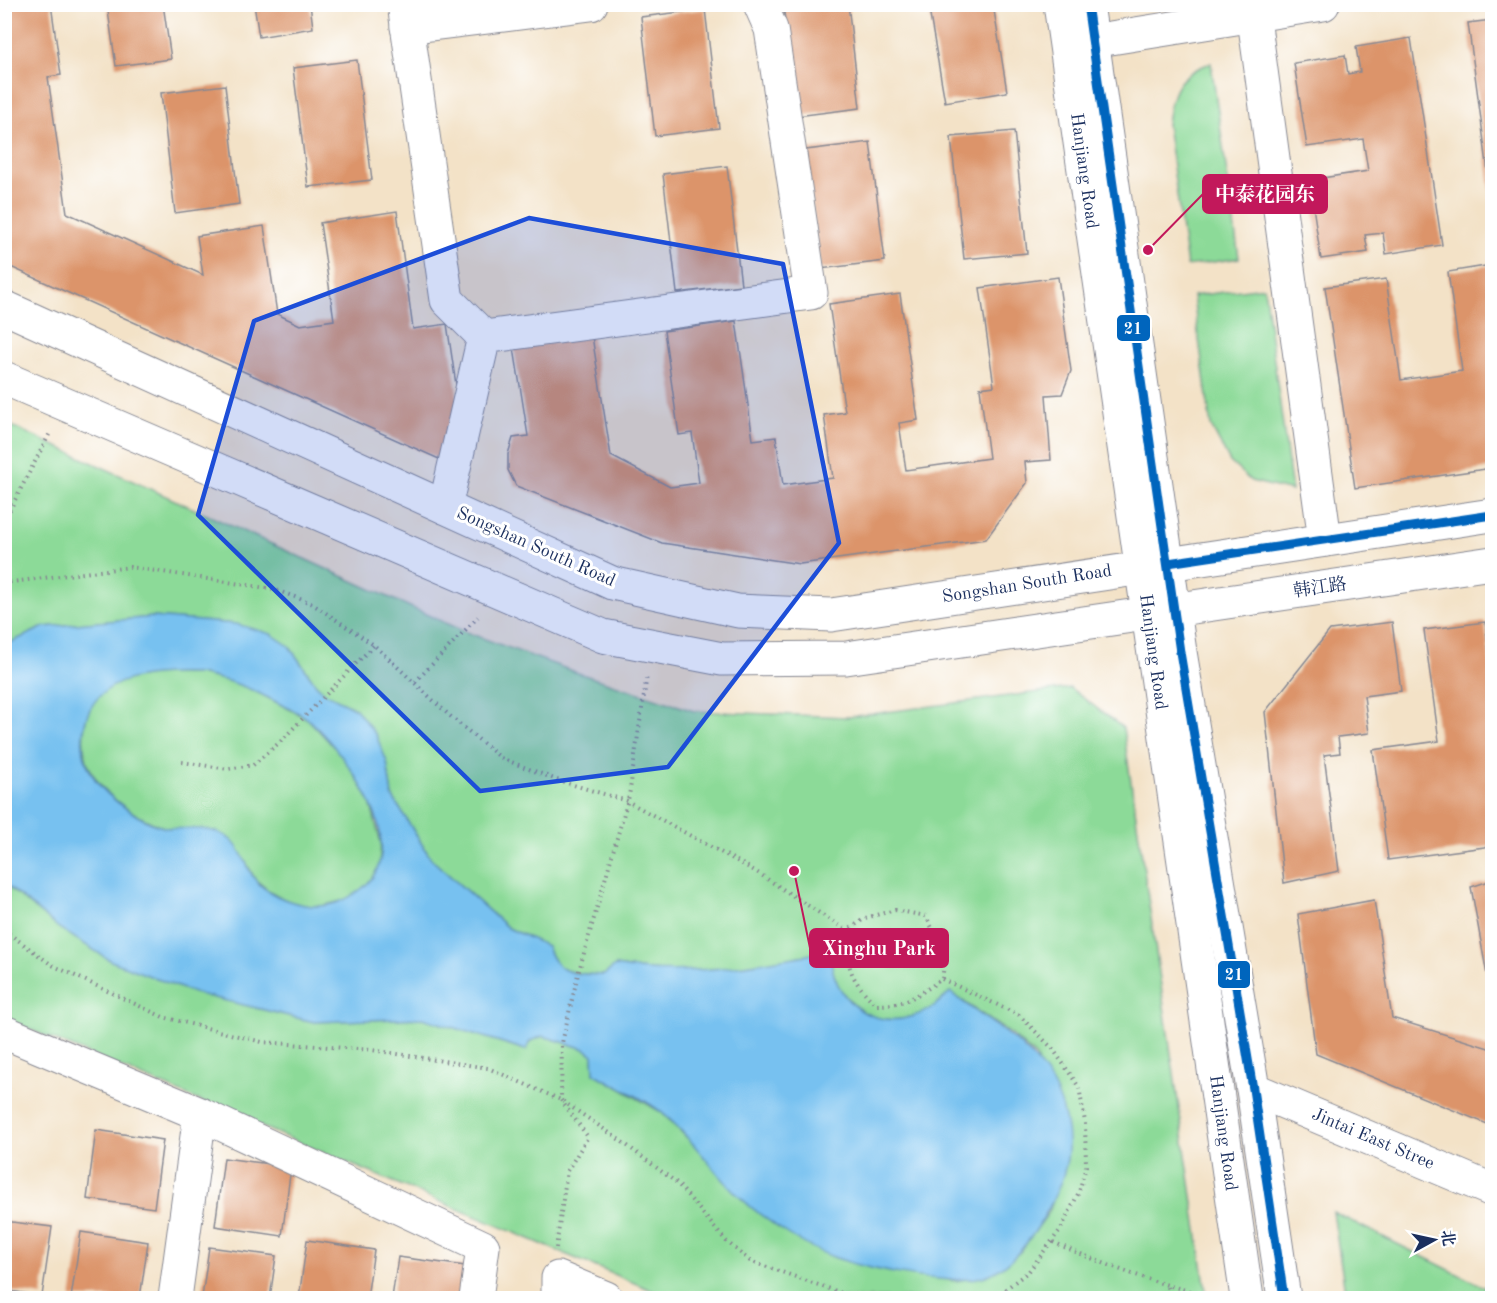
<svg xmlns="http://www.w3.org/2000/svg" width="1497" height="1303" viewBox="0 0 1497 1303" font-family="'Old Standard TT','Noto Serif SC',serif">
<rect width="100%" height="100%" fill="#fff"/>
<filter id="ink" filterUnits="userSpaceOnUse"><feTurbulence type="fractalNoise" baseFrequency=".0167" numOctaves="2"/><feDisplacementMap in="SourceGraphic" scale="12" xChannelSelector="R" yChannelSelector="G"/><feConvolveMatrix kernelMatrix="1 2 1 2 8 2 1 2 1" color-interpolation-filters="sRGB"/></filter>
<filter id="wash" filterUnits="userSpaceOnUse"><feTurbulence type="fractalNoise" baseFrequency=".008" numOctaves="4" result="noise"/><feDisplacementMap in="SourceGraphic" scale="24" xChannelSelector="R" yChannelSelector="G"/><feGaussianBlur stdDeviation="1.35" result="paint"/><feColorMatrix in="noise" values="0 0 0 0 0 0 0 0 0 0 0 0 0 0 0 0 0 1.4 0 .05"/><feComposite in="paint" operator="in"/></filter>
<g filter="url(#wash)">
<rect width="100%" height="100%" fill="#f3e2c7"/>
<g fill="#8cda98" stroke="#54847b" stroke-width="1.5">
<path d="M 1211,63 L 1239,258 L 1187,266 L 1167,124 C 1171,90 1178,74 1211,63 Z"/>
<polygon points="1264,287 1292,491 1251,481 1230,462 1211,426 1193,296"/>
<path d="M 5,423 L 463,631 L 575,672 L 694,711 L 848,717 L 1070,688 L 1123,728 L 1207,1298 L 670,1298 L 5,1019 L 4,884 L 59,928 L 111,960 L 194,993 L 314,1022 L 423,1018 L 526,1050 L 530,1041 L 543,1036 L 585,1049 L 593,1055 L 594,1073 L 661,1112 L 777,1227 L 836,1258 L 911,1275 L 956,1281 L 988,1275 L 1020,1252 L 1049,1212 L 1067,1159 L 1036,1057 L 1012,1035 L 950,992 C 922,1022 882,1032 851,1002 C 843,994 834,982 831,970 C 830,965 831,957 830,951 C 758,964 688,979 615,966 L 604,975 C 577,974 556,976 547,946 L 508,928 L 431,859 L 392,796 L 387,762 L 356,709 L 325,693 L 314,682 L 289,646 L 236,624 L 153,617 L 44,627 L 5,645 Z"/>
<path d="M 198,674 L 240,683 L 308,719 L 347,761 L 370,802 L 381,843 L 379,867 L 367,886 L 350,899 L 321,906 L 307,906 L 287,901 L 268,890 L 255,879 L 246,862 L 213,831 C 198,829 178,832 163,827 C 118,810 72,773 86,720 C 89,705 98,692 113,685 C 139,673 170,673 198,674 Z"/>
<polygon points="1333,1212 1492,1291 1492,1298 1346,1298"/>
</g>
<path fill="#77c1f0" stroke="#4978a7" stroke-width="1.5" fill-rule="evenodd" d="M 153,617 L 236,624 L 271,634 L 289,646 L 314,682 L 325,693 L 356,709 L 376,735 L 387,762 L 392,796 L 431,859 L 508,928 L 547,946 C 556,976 577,974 604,975 L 615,966 C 688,979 758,963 830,951 C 833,1021 904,1042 950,992 C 987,1022 1029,1041 1053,1085 C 1064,1106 1071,1135 1067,1159 C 1061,1196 1024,1261 988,1275 C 955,1288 870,1270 836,1258 C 801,1246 753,1213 728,1185 C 707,1162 686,1132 661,1112 C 641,1096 615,1086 594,1073 L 593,1055 L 585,1049 L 543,1036 L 530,1041 L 526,1050 L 423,1018 L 314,1022 L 194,993 L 111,961 L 59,928 L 5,884 L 5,645 L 44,627 ZM 198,674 C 234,681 250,688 282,705 C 291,709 303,714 310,721 C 346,755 417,847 360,890 C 344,902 326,909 305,905 C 288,902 265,893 254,878 C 246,866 242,849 231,840 C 214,825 190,830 169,828 C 147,826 107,798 95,779 C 84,763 80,743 85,723 C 97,673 155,673 198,674 Z"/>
<g id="blocks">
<g fill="#dc946a">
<polygon points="4,4 51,4 61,75 48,77 67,213 203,275 197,236 264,226 277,314 300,325 334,320 320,223 397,211 413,329 447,324 460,412 439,459 4,264"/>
<polygon points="107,4 163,4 171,59 116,66"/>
<polygon points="254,4 310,4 313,28 259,37"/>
<polygon points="783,4 848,4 860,108 797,116"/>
<polygon points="928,4 993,4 1007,92 945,102"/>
<polygon points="705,9 719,128 655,136 641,17"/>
<polygon points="1492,20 1492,194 1491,194 1468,23"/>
<polygon points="1411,38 1442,245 1386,254 1383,233 1365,235 1368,252 1321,259 1309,180 1368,171 1363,139 1307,147 1294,63 1345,55 1348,74 1360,72 1356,47"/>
<polygon points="357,60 372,180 308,187 293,68"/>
<polygon points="225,85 239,204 175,213 161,93"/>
<polygon points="1014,131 1027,253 964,259 951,137"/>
<polygon points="870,142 885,261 820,269 806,150"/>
<polygon points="727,166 741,285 677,293 663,174"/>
<polygon points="1492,265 1492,468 1355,488 1325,287 1386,279 1401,380 1462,371 1448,272"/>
<polygon points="1058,277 1071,371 1062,394 1046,395 1051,460 1025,462 1027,483 986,539 800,564 662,543 516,486 508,470 508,454 513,438 528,436 514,348 592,336 611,456 670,487 699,483 692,433 679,435 664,331 736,321 753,440 776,437 783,485 833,478 824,415 845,412 829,304 900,294 918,420 899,423 906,470 989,458 980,388 994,386 980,288"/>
<polygon points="1392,622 1401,691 1364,696 1369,733 1338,737 1340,753 1324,755 1339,871 1284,883 1265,712 1330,630"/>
<polygon points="1485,622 1492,677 1492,846 1388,860 1373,750 1439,741 1424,630"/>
<polygon points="1492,880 1492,997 1491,997 1471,887"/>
<polygon points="1374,900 1392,1018 1492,1049 1492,1126 1316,1054 1298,914"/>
<polygon points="96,1130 163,1140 154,1208 87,1199"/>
<polygon points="224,1158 291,1167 282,1236 215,1226"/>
<polygon points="4,1221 52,1227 42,1296 4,1290"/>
<polygon points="81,1232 148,1242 140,1298 71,1298"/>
<polygon points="307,1240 374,1250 367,1298 299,1298"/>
<polygon points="209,1247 276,1256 270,1298 202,1298"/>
<polygon points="398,1257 465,1266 461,1298 392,1298"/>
</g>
</g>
</g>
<g filter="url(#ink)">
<use href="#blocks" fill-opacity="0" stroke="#878892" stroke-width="1.5"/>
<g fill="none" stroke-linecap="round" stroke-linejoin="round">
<g stroke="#878892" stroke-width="35">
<g id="minor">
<polyline points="404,4 447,300 484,337 445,507"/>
<polyline points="1060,4 1247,1298"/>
<polyline points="1087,4 1180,652 1253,1089 1284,1298"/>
<polyline points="1252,4 1325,540"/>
<polyline points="407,27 591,4"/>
<polyline points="1092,41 1323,4"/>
<polyline points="4,307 612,583 738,611 831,615 1492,515"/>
<polyline points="484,337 811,293 771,29 760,4"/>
<polyline points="4,378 603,636 722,659 846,658 1492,563"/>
<polyline points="4,1032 200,1114 483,1247 476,1298"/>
<polyline points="1253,1089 1492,1190"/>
<polyline points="175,1298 200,1114"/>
<polyline points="558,1298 558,1278 606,1298"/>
</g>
</g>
<g stroke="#878892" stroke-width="4" stroke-dasharray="1.5 4.5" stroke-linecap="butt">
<polyline points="4,521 51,431"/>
<polyline points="4,583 130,567 273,589 311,603 374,645 450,716 501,758 557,780 627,801 755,871 847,931"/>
<polyline points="415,682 478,617"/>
<polyline points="182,762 228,769 253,765 280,742 374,645"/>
<path d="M 895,910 L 926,916 C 937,938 947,955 942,979 C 917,996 906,1005 876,1005 C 849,977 847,969 847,931 L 865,918 Z"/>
<polyline points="4,930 52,965 163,1017 262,1042 372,1050 488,1068 561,1100 617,1138 677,1183 726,1241 750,1261 856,1298"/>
<polyline points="942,979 1019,1015 1053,1049 1079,1087 1085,1122 1086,1166 1079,1192 1061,1229 1029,1271 994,1298"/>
<path d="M 1053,1242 C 1107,1266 1158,1285 1216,1297"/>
<polyline points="556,1248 567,1171 588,1137 561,1100 562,1043 578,974 629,796 647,675"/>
<polyline points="1167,1287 1170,1298"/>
</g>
<use href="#minor" stroke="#fff" stroke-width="33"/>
<g stroke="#fff" stroke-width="14">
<g id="bus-1">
<polyline points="1087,4 1180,652 1253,1089 1284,1298"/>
<polyline points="1168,563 1492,515"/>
</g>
</g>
<use href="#bus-1" stroke="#0065bd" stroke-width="9"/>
</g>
</g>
<path fill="#1d4ed8" fill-opacity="0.2" stroke="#1d4ed8" stroke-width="4.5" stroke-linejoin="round" d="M 529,218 L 783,264 L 839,543 L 668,767 L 480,791 L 198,515 L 254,321 Z"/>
<g text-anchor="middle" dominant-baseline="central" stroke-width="6" stroke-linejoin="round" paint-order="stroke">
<g font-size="18" fill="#1b2f5e" stroke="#fff">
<text transform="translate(1084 171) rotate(82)">Hanjiang Road</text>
<text transform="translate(536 547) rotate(24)">Songshan South Road</text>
<text transform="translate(1027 584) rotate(-9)">Songshan South Road</text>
<text transform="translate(1320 588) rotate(-8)">韩江路</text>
<text transform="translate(1153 652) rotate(82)">Hanjiang Road</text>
<text transform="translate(1223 1133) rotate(82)">Hanjiang Road</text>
<text transform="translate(1373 1139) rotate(23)">Jintai East Stree</text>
</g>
</g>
<path fill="none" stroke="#c2185b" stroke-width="2" d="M1148 250L1203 194M794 871L810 948"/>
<g fill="#c2185b" stroke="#fff" stroke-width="2">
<circle cx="1148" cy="250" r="6"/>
<circle cx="794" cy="871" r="6"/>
</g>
<g fill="#c2185b" stroke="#c2185b" stroke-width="2">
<rect x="1203" y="175" width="124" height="38" rx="6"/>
<rect x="810" y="929" width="138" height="38" rx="6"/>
</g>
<g font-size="20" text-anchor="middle" font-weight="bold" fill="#fff">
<text x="1265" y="201">中泰花园东</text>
<text x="879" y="955">Xinghu Park</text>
</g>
<g stroke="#fff" stroke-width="2">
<rect x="1116" y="314" width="35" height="28" rx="6" fill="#0065bd"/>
<rect x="1217" y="960" width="34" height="29" rx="6" fill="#0065bd"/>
</g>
<g font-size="16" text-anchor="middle" font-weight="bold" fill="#fff">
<text x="1133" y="334">21</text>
<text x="1234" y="980">21</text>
</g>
<rect width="1497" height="1303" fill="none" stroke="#fff" stroke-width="24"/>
<g transform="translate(1434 1240) rotate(82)" stroke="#ffffff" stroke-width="4.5" paint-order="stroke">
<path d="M0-4.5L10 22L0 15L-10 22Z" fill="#1b2f5e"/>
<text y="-9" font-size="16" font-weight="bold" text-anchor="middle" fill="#1b2f5e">北</text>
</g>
</svg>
